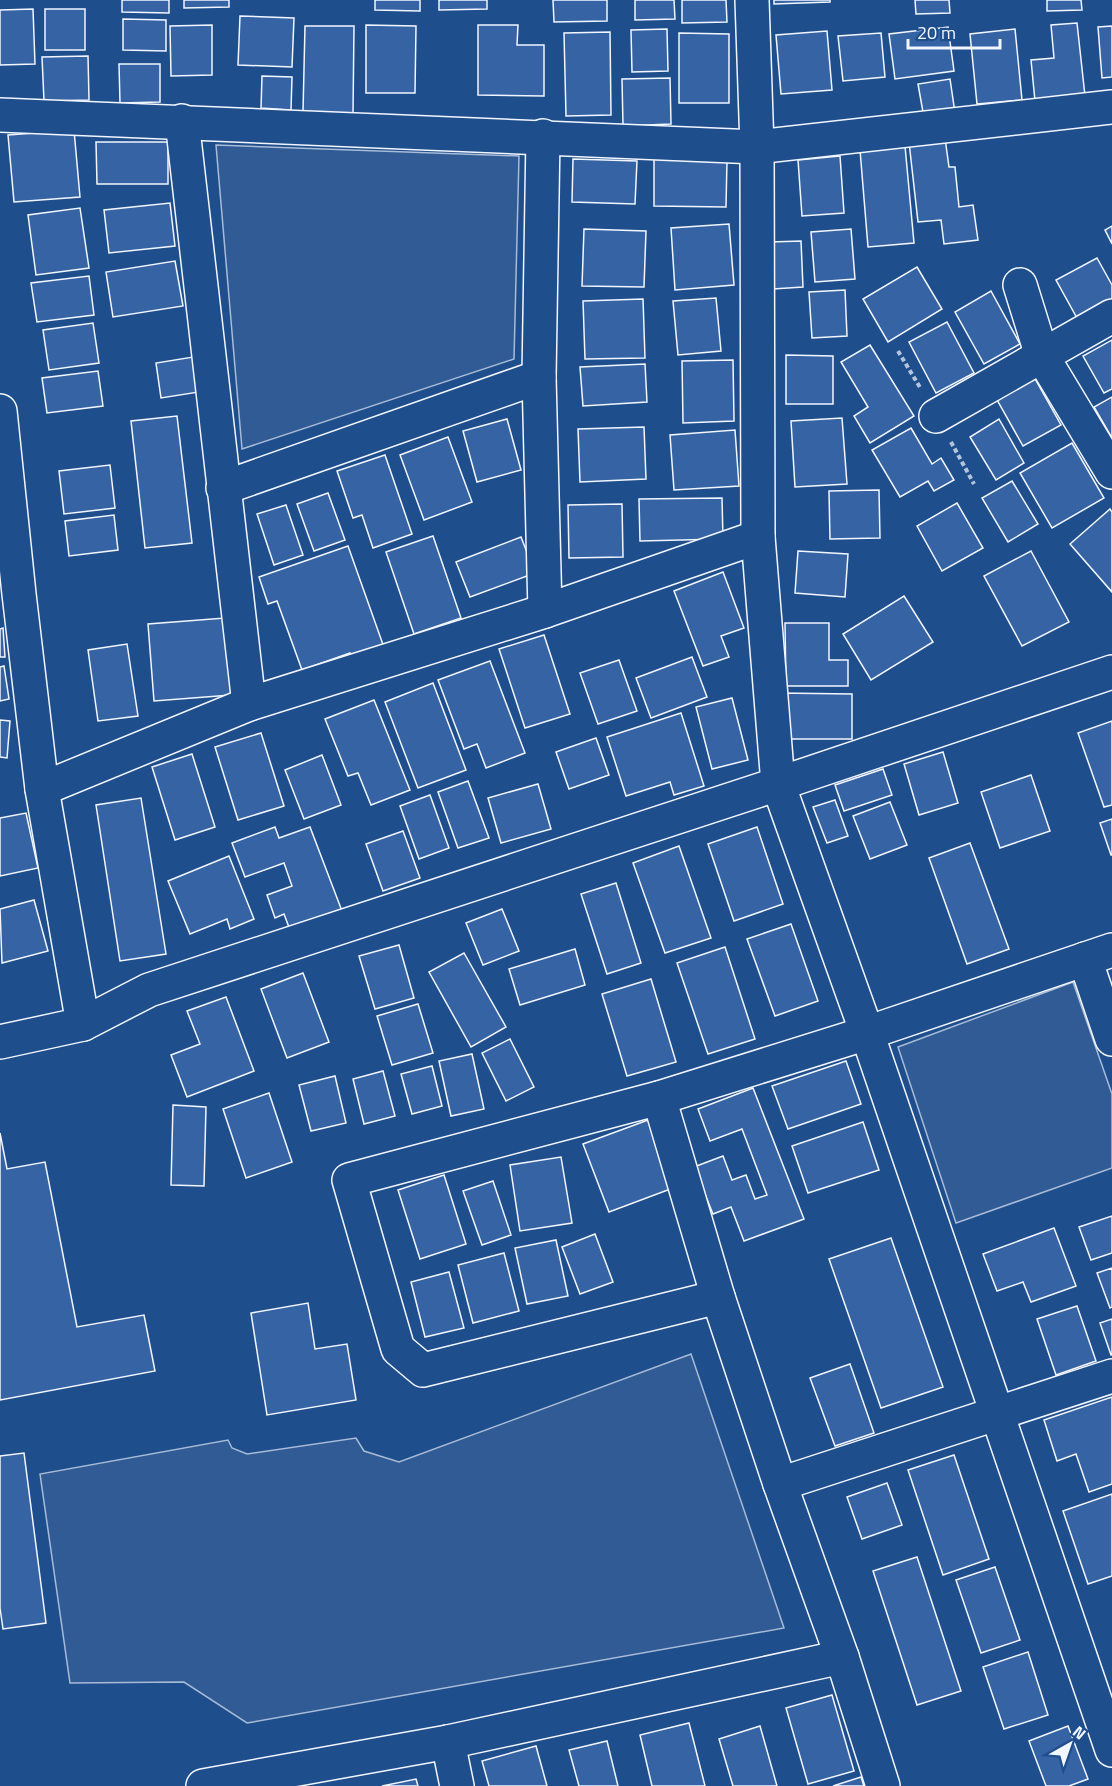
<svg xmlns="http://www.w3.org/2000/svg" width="1112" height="1786" viewBox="0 0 1112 1786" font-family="'Titillium Web',sans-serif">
<rect width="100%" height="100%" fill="#1f4e8c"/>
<g fill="#305b95" stroke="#a8bbd7" stroke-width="1.5">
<polygon points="216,145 519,156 514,359 242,449"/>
<polygon points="1073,982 1112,1094 1112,1168 956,1223 898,1047"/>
<polygon points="691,1354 784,1628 247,1723 184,1682 70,1683 40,1474 228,1440 232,1448 247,1454 356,1438 364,1451 399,1462"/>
</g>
<g fill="#3563a3" stroke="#f2f6ff" stroke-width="1.5">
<polygon points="122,0 169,0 169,13 122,12"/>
<polygon points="184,0 229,0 229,7 184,8"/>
<polygon points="375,0 420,0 420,11 375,10"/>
<polygon points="439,0 487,0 487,9 439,10"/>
<polygon points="553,0 607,0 607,21 554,22"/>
<polygon points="635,0 674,0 675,19 635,20"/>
<polygon points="682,0 726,0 727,22 682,23"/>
<polygon points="774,0 830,0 830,2 774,4"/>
<polygon points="915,0 949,0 950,13 916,14"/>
<polygon points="1047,0 1081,0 1082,10 1047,11"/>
<polygon points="33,9 35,64 0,65 0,10"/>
<rect x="45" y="9" width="40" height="41"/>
<polygon points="240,16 294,18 292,67 238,65"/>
<polygon points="123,19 166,20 166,51 123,50"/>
<polygon points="1077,23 1085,96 1035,101 1031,60 1054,58 1051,25"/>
<polygon points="212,25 212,75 171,76 170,26"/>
<polygon points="366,25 416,26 415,93 366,93"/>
<polygon points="478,25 518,25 517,45 544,45 544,96 478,95"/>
<polygon points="305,26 354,26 353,114 303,112"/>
<polygon points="1112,26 1112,77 1102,78 1098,27"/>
<polygon points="948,27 954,71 895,79 889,34"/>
<polygon points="667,29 668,71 632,72 631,30"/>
<polygon points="1015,29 1022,100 977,104 970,34"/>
<polygon points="827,31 832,90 781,94 776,35"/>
<polygon points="610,32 611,115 566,116 564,33"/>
<polygon points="679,33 729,34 729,103 679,103"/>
<polygon points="881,33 885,77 843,81 838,36"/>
<polygon points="88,56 89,100 44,101 42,57"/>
<polygon points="119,64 160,64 160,102 120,103"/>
<polygon points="262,76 292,77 291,110 261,108"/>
<polygon points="670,78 671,124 623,126 622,79"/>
<polygon points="950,79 955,113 924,118 918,84"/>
<polygon points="74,130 80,197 14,202 8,135"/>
<polygon points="945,138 949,167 955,167 959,207 973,205 978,240 944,244 941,220 918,222 909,142"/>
<polygon points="96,142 168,142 168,184 97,184"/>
<polygon points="905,146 914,243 868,247 860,150"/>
<polygon points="840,156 844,213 802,216 798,160"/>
<polygon points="573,159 637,161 635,204 572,202"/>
<polygon points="654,159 727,160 726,207 654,206"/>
<polygon points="170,203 175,246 109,253 104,210"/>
<polygon points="80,208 89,268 36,275 28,215"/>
<polygon points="729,224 734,285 675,290 671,228"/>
<polygon points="1112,226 1112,244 1105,230"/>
<polygon points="584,229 646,231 644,287 582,286"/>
<polygon points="851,229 855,279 815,282 811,232"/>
<polygon points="801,241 803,287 773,289 770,242"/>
<polygon points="1097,258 1112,285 1112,299 1077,318 1056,280"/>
<polygon points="175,261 183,306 113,317 106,272"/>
<polygon points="917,267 942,309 888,342 863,299"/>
<polygon points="89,276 94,315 37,322 31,283"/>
<polygon points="845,290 847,336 812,338 809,292"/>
<polygon points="991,291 1020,344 984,364 955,312"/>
<polygon points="716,298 721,351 678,355 673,301"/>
<polygon points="643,299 645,358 585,359 583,301"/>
<polygon points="947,322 974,373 936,393 909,342"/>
<polygon points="93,323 99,363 49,370 43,330"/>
<polygon points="1112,340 1112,389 1104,393 1083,356"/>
<polygon points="870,345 914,416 870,443 854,416 868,407 841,362"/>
<polygon points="786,355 833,356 833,404 786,404"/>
<polygon points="193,357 199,392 161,398 156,363"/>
<polygon points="733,360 734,421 683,423 682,361"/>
<polygon points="645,364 647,402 583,406 580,367"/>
<polygon points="98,371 103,406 47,413 42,378"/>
<polygon points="1034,377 1061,425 1023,446 996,398"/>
<polygon points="1112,397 1112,438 1094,407"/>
<polygon points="177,416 192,543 145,548 131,421"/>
<polygon points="842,418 847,484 795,487 791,421"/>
<polygon points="507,419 521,470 477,482 463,431"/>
<polygon points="999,419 1024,463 996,480 970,437"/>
<polygon points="644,427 646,479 580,482 578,429"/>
<polygon points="911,428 932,464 941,458 954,480 934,491 928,481 900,497 872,450"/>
<polygon points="735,430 739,486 674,490 670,435"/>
<polygon points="448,437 472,502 424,520 400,455"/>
<polygon points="1072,443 1104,498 1052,528 1020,473"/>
<polygon points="385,455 412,534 373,548 362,515 353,518 337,471"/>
<polygon points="110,465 115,508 64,514 59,471"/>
<polygon points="1012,481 1038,524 1008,542 982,498"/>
<polygon points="879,490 880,538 830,539 829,491"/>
<polygon points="328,493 345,540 314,551 297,504"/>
<polygon points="722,498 723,539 640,541 639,499"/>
<polygon points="957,503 983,548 942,571 917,526"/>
<polygon points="622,504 623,557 569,558 568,505"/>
<polygon points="286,505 303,555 274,565 257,514"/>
<polygon points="1110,509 1112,512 1112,592 1070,544"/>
<polygon points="114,515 118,550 69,556 65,521"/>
<polygon points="433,536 461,618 414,634 386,552"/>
<polygon points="521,537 535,573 470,597 456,562"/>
<polygon points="348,546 386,653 354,664 350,653 302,670 277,601 268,604 259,577"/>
<polygon points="798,551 848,554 845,597 795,593"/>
<polygon points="1031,551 1069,622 1022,646 984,576"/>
<polygon points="723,572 744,628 721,636 729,657 703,666 674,591"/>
<polygon points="904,596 933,642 871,680 843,634"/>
<polygon points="225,618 231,695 154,701 148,624"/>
<polygon points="785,623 829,623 829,660 848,660 848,686 786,686"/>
<polygon points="3,628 5,657 0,657 0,629"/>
<polygon points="544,635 570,714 525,728 499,649"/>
<polygon points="127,644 138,716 98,721 88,650"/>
<polygon points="692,657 707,697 651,718 636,678"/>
<polygon points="619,660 637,711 598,724 580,673"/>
<polygon points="490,661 525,753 486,768 477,744 464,749 438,680"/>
<polygon points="4,666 9,699 0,701 0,667"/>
<polygon points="433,683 466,770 418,788 385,702"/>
<polygon points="779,693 852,694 852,739 779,739"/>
<polygon points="732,698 748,760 712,769 696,707"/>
<polygon points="374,700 410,790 371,805 358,773 348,776 325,719"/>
<polygon points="681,713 704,786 674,795 670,782 626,796 607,737"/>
<polygon points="0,720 10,721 7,758 0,757"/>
<polygon points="1112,721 1112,805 1104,807 1078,733"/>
<polygon points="261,733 284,806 238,820 215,747"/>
<polygon points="596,738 609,775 569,789 556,752"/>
<polygon points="943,752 958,803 919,815 904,764"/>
<polygon points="192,754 215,827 175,840 152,767"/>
<polygon points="322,755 341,805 304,819 285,770"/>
<polygon points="883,769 892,795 844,811 835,785"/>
<polygon points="1031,775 1050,831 1000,848 981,792"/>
<polygon points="468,781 489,838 458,848 438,792"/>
<polygon points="538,784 551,829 501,843 488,798"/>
<polygon points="430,795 449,848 419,859 400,806"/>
<polygon points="141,798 166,954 120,961 96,805"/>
<polygon points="835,800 848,836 827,843 813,807"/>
<polygon points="890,802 907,845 870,859 853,816"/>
<polygon points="26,813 38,868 0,876 0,818"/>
<polygon points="1112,819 1112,855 1111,855 1100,823"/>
<polygon points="275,827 279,838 310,827 342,911 290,930 284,914 275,918 267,895 292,886 284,863 245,877 232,843"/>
<polygon points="757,827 783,904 734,921 708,844"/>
<polygon points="403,831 420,878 383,891 366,844"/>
<polygon points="970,843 1009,949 967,964 929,858"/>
<polygon points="679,846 711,938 665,953 633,863"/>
<polygon points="229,856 254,919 230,929 227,919 190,934 168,881"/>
<polygon points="616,883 641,963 607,974 581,894"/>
<polygon points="34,900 48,951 2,963 0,909"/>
<polygon points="502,909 519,951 483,965 466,923"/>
<polygon points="791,924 818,1001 775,1016 747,939"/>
<polygon points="399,945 414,998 375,1009 359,956"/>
<polygon points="725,947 755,1039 708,1054 677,963"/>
<polygon points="575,949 585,985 520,1005 509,969"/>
<polygon points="464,953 506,1027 471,1047 429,972"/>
<polygon points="303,973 329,1042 287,1058 261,989"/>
<polygon points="651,979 676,1062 627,1076 602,994"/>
<polygon points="226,997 254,1071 187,1097 171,1055 200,1044 187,1011"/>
<polygon points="418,1004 433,1053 392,1065 377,1016"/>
<polygon points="510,1039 534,1087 506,1101 482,1053"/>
<polygon points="472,1054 484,1109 451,1116 439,1061"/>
<polygon points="846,1061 861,1104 788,1129 772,1086"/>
<polygon points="432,1066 442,1106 412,1114 401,1074"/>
<polygon points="383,1071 395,1116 364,1124 353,1079"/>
<polygon points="335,1076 346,1123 311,1131 299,1085"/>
<polygon points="753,1088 804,1219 744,1241 731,1207 713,1214 694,1167 723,1156 732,1180 746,1175 755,1199 767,1195 742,1129 710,1141 698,1109"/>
<polygon points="269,1093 292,1162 246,1178 223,1109"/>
<polygon points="173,1105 206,1107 204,1186 171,1185"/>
<polygon points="648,1120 673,1188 609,1212 583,1144"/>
<polygon points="863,1122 879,1170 808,1193 792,1146"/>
<polygon points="0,1133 7,1169 45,1162 77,1327 144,1315 155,1371 0,1400"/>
<polygon points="561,1157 572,1223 520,1231 510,1165"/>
<polygon points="444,1175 466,1244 420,1259 398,1190"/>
<polygon points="493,1181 511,1235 482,1245 463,1191"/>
<polygon points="1112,1216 1112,1253 1091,1260 1079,1227"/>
<polygon points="1054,1228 1076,1286 1031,1302 1023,1282 997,1291 983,1254"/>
<polygon points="595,1234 613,1282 580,1294 562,1247"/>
<polygon points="891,1238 943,1387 881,1408 829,1259"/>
<polygon points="556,1240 568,1296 527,1304 515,1248"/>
<polygon points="504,1253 519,1311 473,1323 458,1265"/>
<polygon points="1112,1268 1112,1307 1110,1308 1097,1273"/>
<polygon points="449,1272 464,1328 425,1337 411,1282"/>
<polygon points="308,1303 315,1349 347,1344 356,1400 267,1415 251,1313"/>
<polygon points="1077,1306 1096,1361 1056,1375 1037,1319"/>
<polygon points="1112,1319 1112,1355 1111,1355 1100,1323"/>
<polygon points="850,1364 874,1433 835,1446 810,1378"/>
<polygon points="1112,1397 1112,1484 1089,1492 1076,1454 1057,1461 1044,1420"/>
<polygon points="24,1453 46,1623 3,1629 0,1608 0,1456"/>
<polygon points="954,1455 989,1559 943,1575 908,1470"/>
<polygon points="887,1483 902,1525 862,1539 847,1497"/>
<polygon points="1112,1494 1112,1576 1088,1584 1063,1511"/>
<polygon points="917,1557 961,1691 917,1705 873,1571"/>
<polygon points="995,1567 1020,1640 981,1653 956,1580"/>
<polygon points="1028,1652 1048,1715 1004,1729 983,1667"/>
<polygon points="832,1695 854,1771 808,1784 786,1708"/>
<polygon points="689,1723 705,1786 652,1786 640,1735"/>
<polygon points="760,1726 777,1786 733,1786 719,1739"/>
<polygon points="1068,1726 1088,1779 1069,1786 1046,1786 1029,1741"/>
<polygon points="607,1741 618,1786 579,1786 569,1750"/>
<polygon points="536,1746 547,1786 489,1786 482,1761"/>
<polygon points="861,1777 864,1786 833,1786"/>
<polygon points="416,1779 418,1786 382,1786"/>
</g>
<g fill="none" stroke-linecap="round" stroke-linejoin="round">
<g stroke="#f2f6ff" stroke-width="36">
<g id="minor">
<polyline points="752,0 757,147 758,537 778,784 867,1033 1112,1750"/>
<polyline points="0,115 757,147 1112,107"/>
<polyline points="182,121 249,704"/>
<polyline points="543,136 539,377 545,611"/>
<polyline points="1020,285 1042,356 1112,472"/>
<polyline points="0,411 19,594 42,789 83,1024"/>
<polyline points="936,416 1112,316"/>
<polyline points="223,488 539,377"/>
<polyline points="42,789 249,704 545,611 758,537"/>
<polyline points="1085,959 1112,1039"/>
<polyline points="0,1042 83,1024 149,990 778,784 1112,672"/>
<polyline points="659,1098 718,1297 780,1484 842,1657 883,1786"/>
<polyline points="718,1297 423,1370 398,1349 349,1180 659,1098 867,1033 1112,950"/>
<polyline points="780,1484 1112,1376"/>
<polyline points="448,1742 457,1786"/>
<polyline points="203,1786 448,1742 842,1657"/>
</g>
</g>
<g stroke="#b3c4dc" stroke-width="4" stroke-dasharray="4.5 3" stroke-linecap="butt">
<polyline points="898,351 921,389"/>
<polyline points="951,442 974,484"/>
</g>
<use href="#minor" stroke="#1f4e8c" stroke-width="33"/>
</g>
<g transform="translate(1070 1744) rotate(40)" stroke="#1f4e8c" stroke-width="4.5" paint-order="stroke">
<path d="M0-4.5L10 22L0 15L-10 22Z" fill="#f2f6ff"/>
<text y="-9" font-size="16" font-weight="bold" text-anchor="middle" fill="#f2f6ff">N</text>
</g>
<path d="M908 39v9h92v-9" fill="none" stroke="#f2f6ff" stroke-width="3"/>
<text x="917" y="39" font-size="18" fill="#f2f6ff" stroke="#1f4e8c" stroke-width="4.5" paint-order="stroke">20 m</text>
</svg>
